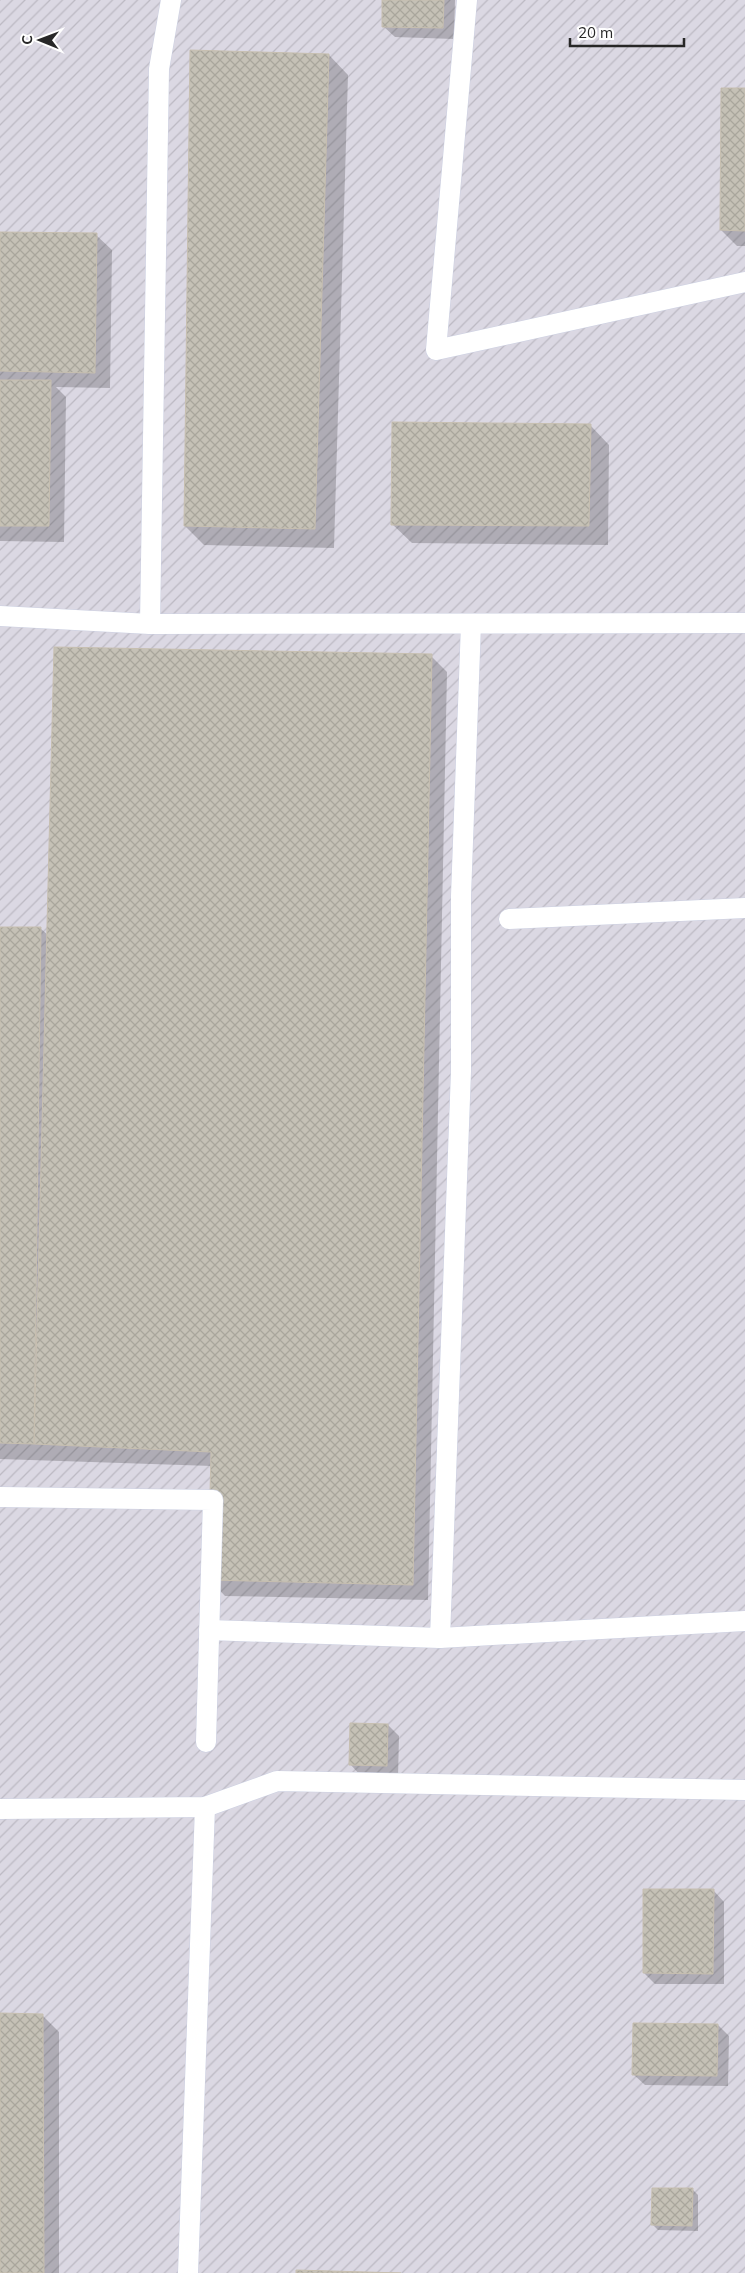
<svg xmlns="http://www.w3.org/2000/svg" width="745" height="2273" viewBox="0 0 745 2273" font-family="Mulish,sans-serif">
<defs>
<pattern id="industrial-furrows" width="10" height="10" patternUnits="userSpaceOnUse" patternTransform="scale(1.25)"><rect width="10" height="10" fill="#dbd8e3"/><path d="M-1 1l2-2M0 10L10 0M9 11l2-2" fill="none" stroke="#bcb9c3"/></pattern>
<pattern id="building-cross-hatch" width="8" height="8" patternUnits="userSpaceOnUse" patternTransform="scale(1.25)"><rect width="8" height="8" fill="#c5c1b6"/><path d="M0 0l8 8M0 8l8-8" fill="none" stroke="#a9a69c"/></pattern>
</defs>
<rect width="100%" height="100%" fill="#ece2d6"/>
<rect fill="url(#industrial-furrows)" x="0" y="0" width="745" height="2273"/>
<g fill="#0003">
<polygon points="384,0 455,0 454,39 395,37 383,26"/>
<polygon points="329,55 348,75 334,548 204,545 185,526"/>
<polygon points="745,90 745,246 737,246 721,230"/>
<polygon points="0,233 96,235 112,250 110,388 56,387 66,397 64,542 0,541"/>
<polygon points="590,425 609,445 608,545 412,543 392,524"/>
<polygon points="431,656 447,672 428,1600 225,1596 210,1580 212,1466 0,1459 0,928 41,929 48,935"/>
<polygon points="388,1725 399,1736 398,1777 361,1776 350,1764"/>
<polygon points="713,1890 724,1902 724,1984 655,1984 644,1973"/>
<polygon points="0,2015 43,2016 59,2032 59,2273 0,2273"/>
<polygon points="718,2025 729,2036 728,2086 645,2085 633,2074"/>
<polygon points="693,2190 698,2195 698,2231 658,2230 653,2225"/>
</g>
<g fill="url(#building-cross-hatch)" stroke="#c7bfb0">
<polygon points="382,0 444,0 443,28 382,27"/>
<polygon points="190,50 329,54 315,529 184,526"/>
<polygon points="721,88 745,88 745,231 720,230"/>
<polygon points="0,232 97,233 95,373 0,371"/>
<polygon points="0,380 51,380 49,526 0,526"/>
<polygon points="392,422 591,424 589,526 391,525"/>
<polygon points="54,647 432,654 413,1585 208,1580 211,1452 34,1444"/>
<polygon points="0,927 41,927 34,1444 0,1443"/>
<polygon points="350,1723 388,1724 387,1766 349,1765"/>
<polygon points="643,1889 714,1889 713,1974 643,1973"/>
<polygon points="0,2013 43,2014 44,2273 0,2273"/>
<polygon points="633,2023 718,2024 717,2076 632,2075"/>
<polygon points="652,2188 693,2188 692,2226 651,2225"/>
<polygon points="296,2270 401,2273 296,2273"/>
</g>
<g fill="none" stroke-linecap="round" stroke-linejoin="round">
<g stroke="#ccd0e2" stroke-width="21">
<g id="service">
<polyline points="467,0 436,350 745,282"/>
<polyline points="0,616 150,624 745,623"/>
<polyline points="150,624 159,69 171,0"/>
<polyline points="509,919 745,908"/>
<polyline points="0,1497 213,1500 206,1742"/>
<polyline points="209,1630 440,1638 461,1071 461,896 471,624"/>
<polyline points="440,1638 745,1621"/>
<polyline points="0,1809 205,1807 277,1781 745,1790"/>
<polyline points="188,2273 205,1807"/>
</g>
</g>
<use href="#service" stroke="#fff" stroke-width="20"/>
</g>
<g transform="translate(40 40) rotate(271)" stroke="#ffffff" stroke-width="4" paint-order="stroke">
<path d="M0-4L9 19L0 12L-9 19Z" fill="#272727"/>
<text y="-8" font-size="14" font-weight="bold" text-anchor="middle" fill="#272727">С</text>
</g>
<path d="M570 38v8h114v-8" fill="none" stroke="#272727" stroke-width="2.5"/>
<text x="578" y="38" font-size="15" fill="#272727" stroke="#ffffff" stroke-width="4" paint-order="stroke">20 m</text>
</svg>
